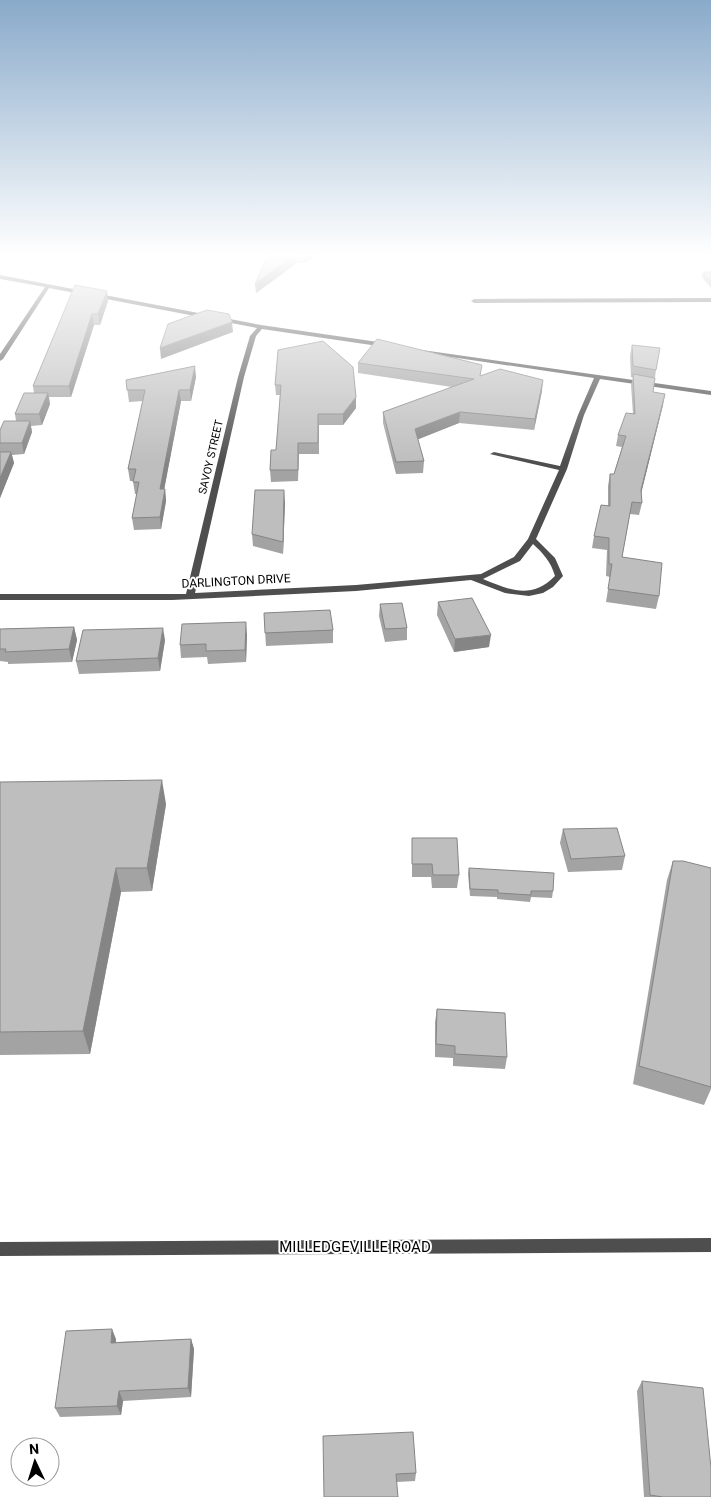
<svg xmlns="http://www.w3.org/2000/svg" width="711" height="1497" viewBox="0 0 711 1497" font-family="Roboto,sans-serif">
<rect width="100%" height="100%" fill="#fff"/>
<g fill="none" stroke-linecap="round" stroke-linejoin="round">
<g fill="#4e4e4e" fill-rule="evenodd">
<path d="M 0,275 L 261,325 L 385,343 L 388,345 L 385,347 L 262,329 L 256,336 L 244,377 L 195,593 L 356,585 L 481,574 L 514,557 L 528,539 L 559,470 L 490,454 L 494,452 L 560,466 L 578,415 L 594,378 L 417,352 L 415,351 L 415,349 L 711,391 L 711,395 L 600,379 L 584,415 L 567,469 L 536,539 L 555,558 L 563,576 L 553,587 L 543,593 L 529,596 L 505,593 L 471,580 L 356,591 L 172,600 L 0,600 L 0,594 L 186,594 L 238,377 L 250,336 L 257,328 L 49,288 L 3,359 L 0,361 L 0,354 L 45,287 L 0,279 ZM 533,544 C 543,553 551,562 555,576 C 531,600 510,590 483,579 L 520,561 Z"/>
<polygon points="711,298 711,302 474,303 471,301 474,299"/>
</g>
<polygon fill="#4e4e4e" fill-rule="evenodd" points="711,1238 711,1252 0,1256 0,1242"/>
</g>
<g fill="#a3a3a3">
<polygon points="269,253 319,253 305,263 297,263 256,293"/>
<polygon points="703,272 711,272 711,288 702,277"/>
<polygon points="75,285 108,301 100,325 94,325 71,397 49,397 50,404 42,425 31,426 32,432 24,454 12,455 14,463 0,498 0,430 16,421 15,414 34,393 33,386"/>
<polygon points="632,345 656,370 653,392 663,405 641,493 642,503 639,515 630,514 622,557 659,596 656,609 606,602 610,577 606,576 607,550 592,548 594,536 608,506 608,486 610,474 614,474 622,447 616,446 618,435 633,414 631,385 633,378 631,377 630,356"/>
<polygon points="278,350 356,408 343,425 319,425 319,454 299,454 298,481 271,482 270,470 276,450 280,395 276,395 275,385"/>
<polygon points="358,363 481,376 542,391 534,430 459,423 418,439 424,461 423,473 396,474 383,423 383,412 452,387 358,373"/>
<polygon points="196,377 191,401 181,401 164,489 165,489 166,501 161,529 134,530 132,518 137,494 135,494 133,481 130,481 128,469 143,401 129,402 126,380"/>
<polygon points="285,502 283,554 253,546 252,534"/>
<polygon points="438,602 489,647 454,652 437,615"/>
<polygon points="380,604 407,628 407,640 385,642 379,616"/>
<polygon points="264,613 333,630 333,643 266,646"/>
<polygon points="74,627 77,640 72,662 8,664 8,662 0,661 0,629"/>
<polygon points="247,635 246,662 208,664 207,657 181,658 180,645"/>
<polygon points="165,640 160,671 79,674 76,661"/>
<polygon points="0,782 166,804 152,891 121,892 90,1054 0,1055"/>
<polygon points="563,829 625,856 622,870 568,872 560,843"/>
<polygon points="412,838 459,875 457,888 432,888 431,877 412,877"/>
<polygon points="673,861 711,868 711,1089 704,1105 633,1084 667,880"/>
<polygon points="469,868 553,891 552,898 531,897 530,902 497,899 497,897 470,896 468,874"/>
<polygon points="437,1009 507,1057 505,1069 453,1066 453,1058 435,1057 435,1022"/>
<polygon points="116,1339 116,1342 191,1339 194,1349 191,1397 123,1401 121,1415 60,1417 55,1408"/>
<polygon points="642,1381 711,1497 644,1497 637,1391"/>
<polygon points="323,1436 416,1473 415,1481 397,1482"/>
</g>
<g fill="#858585">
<polygon points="307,253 319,253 305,263 305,255"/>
<polygon points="296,254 297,263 256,293 255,284"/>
<polygon points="107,291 108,301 100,325 98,314"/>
<polygon points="92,314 94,325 71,397 69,386"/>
<polygon points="232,322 233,332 161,359 160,348"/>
<polygon points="195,366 196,377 191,401 190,390"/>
<polygon points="543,380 542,391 534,430 535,419"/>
<polygon points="179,390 181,401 162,501 160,489"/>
<polygon points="48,393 50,404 42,425 39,414"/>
<polygon points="665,394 663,405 639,502 641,490"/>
<polygon points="356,397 356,408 343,425 343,414"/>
<polygon points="460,412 459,423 414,441 415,429"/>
<polygon points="30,421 32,432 24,454 22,443"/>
<polygon points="11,452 14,463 0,498 0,478"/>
<polygon points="165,489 166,501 161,529 160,517"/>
<polygon points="284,490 285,502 283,554 283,542"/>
<polygon points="246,622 247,635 246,662 245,650"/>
<polygon points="74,627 77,640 72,662 69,649"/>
<polygon points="163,628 165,640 160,671 158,658"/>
<polygon points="491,635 489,647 454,652 455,639"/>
<polygon points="162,780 166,804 152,891 147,868"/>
<polygon points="116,868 121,892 90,1054 83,1031"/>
<polygon points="112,1329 116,1339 115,1353 111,1343"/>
<polygon points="191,1339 194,1349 191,1397 188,1388"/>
<polygon points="119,1391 123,1401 121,1415 117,1406"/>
</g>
<g fill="#bebebe" stroke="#858585">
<polygon points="269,253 307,253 305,255 296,254 255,284"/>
<polygon points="703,272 711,272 711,282"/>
<polygon points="75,285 107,291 98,314 92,314 69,386 33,386"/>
<polygon points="207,310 229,314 232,322 160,348 168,324"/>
<polygon points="377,339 482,365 480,376 500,369 543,380 535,419 460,412 415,429 424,461 396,462 383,412 474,379 358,363"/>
<polygon points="323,341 353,367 356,397 343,414 318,414 318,443 298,443 298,470 270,470 271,450 276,450 281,385 275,385 278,350"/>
<polygon points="632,345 660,348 656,370 633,366"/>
<polygon points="195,366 190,390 179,390 160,489 165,489 160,517 132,518 139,482 133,482 136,469 128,469 145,390 127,390 126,380"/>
<polygon points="633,374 655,378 653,392 665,394 641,490 642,503 632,502 622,557 662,563 659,596 608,589 612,564 609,564 609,538 594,536 601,505 610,506 610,474 614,474 626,436 618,435 626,413 635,414"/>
<polygon points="24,393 48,393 39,414 15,414"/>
<polygon points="4,421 30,421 22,443 0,443 0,430"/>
<polygon points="0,452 11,452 0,478"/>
<polygon points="255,490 284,490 283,542 252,534"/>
<polygon points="472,598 491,635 455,639 438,602"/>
<polygon points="402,603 407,628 385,629 380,604"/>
<polygon points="330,610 333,630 265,633 264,613"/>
<polygon points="246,622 245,650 206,651 206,644 180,645 182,624"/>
<polygon points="74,627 69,649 5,652 6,649 0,649 0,629"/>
<polygon points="163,628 158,658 76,661 83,630"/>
<polygon points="162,780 147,868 116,868 83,1031 0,1032 0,782"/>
<polygon points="617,828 625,856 571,859 563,829"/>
<polygon points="412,838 457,838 459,875 433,875 432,864 412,864"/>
<polygon points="673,861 683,861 711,868 711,1087 639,1066"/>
<polygon points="469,868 554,873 553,891 531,891 531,895 498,893 498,890 470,889"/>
<polygon points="437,1009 505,1013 507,1057 455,1054 455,1046 436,1044"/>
<polygon points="112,1329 111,1343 191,1339 188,1388 119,1391 117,1406 55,1408 66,1331"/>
<polygon points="642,1381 703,1388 711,1468 711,1497 663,1497 650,1495"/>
<polygon points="413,1432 416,1473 396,1474 398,1497 324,1497 323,1436"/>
</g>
<linearGradient id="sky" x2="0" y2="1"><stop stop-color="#89aaca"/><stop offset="0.55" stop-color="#fff"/><stop offset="1" stop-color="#fff" stop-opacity="0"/></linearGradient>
<rect width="711" height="463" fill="url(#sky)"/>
<g text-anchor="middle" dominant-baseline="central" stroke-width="4" stroke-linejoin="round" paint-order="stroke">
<g font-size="11" fill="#000" stroke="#fff">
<text transform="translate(211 457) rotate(-77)">SAVOY STREET</text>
</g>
<g font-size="12" fill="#000" stroke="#fff">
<text transform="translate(236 581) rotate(-3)">DARLINGTON DRIVE</text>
</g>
<g font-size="15" fill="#000" stroke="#fff">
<text x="355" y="1247">MILLEDGEVILLE ROAD</text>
</g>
</g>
<g transform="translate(35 1462) rotate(356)"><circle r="24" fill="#ffffff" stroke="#999999"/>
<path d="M0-4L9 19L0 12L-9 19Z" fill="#000000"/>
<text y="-8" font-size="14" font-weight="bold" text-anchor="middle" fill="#000000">N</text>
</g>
</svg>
